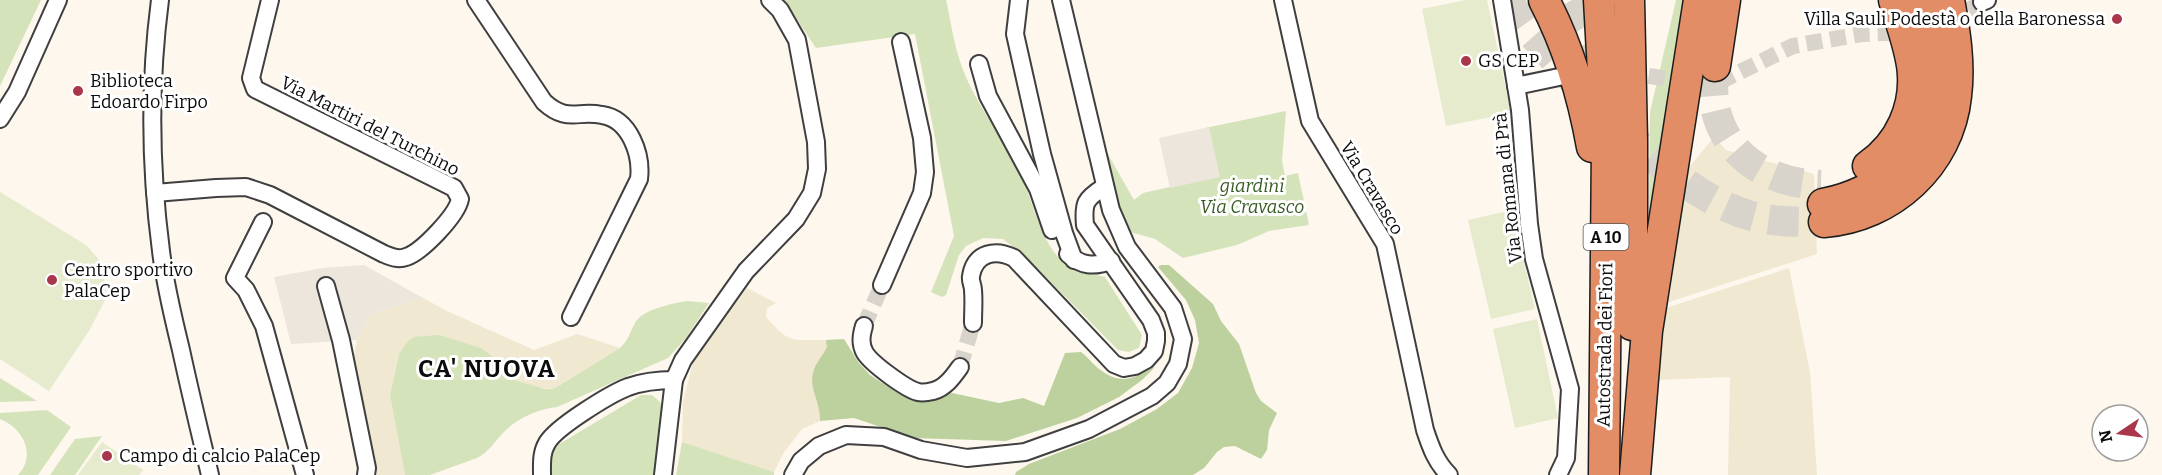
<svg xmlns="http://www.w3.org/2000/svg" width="2162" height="475" viewBox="0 0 2162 475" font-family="Bitter,serif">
<rect width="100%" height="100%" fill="#fdf7ed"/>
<g fill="#f0e8d0">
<polygon points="1714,137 1726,150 1814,174 1817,254 1669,302 1686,171"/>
<polygon points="1789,268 1810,372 1817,475 1728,475 1730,377 1656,380 1666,308"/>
<polygon points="747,288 776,303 767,308 766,317 779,331 787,337 797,340 826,340 828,347 813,372 814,392 820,411 820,421 802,429 784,452 774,472 682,442 683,401 693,363 711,334"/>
<polygon points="423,298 447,311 534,350 577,334 620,348 553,389 537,388 514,380 509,375 399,354 390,395 405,475 377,475 358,389 354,355 357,340 371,314"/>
</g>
<g fill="#d5e3bb">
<polygon points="0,0 41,0 0,86"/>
<path d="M 784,0 L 946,0 C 951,22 954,46 962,67 C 976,106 1004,137 1021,175 C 1032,199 1043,249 1066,264 C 1077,271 1092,274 1105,277 L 1142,335 L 1139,348 L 1129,352 L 1118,350 L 1025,256 L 1003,239 L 983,238 L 966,246 L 959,255 L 946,295 L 942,297 L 931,292 L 954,236 L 915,34 L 816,48 Z"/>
<polygon points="1676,0 1685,0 1653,214 1649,213 1650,112"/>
<polygon points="1286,111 1282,160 1285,176 1298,173 1309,225 1269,231 1237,245 1183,258 1155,239 1130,232 1118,204 1105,149 1134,200 1143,193 1218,176 1205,128"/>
<path d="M 687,301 L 709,303 L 686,338 L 668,358 L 557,407 C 538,409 518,418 505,431 C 495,441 489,452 477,458 L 430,475 L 405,475 L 390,395 L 399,354 L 408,341 L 414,337 L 439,335 L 481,348 L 493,357 L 514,380 L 545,389 L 553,389 L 560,385 L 620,348 C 628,341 630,332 635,323 C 641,310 673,303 687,301 Z"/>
<polygon points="0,378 37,401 0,402"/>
<polygon points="641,395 652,395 660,402 664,413 655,475 552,475 552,453 556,446"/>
<path d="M 47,410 L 71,427 L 38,475 L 18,475 C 37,455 23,428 0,419 L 0,413 Z"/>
<polygon points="102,436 75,475 50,475 75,439"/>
<polygon points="682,442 774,472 774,475 676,475"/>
</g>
<g fill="#bcd19d">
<polygon points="1161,265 1169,265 1213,304 1221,321 1239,344 1256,393 1261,401 1277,413 1269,430 1267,450 1261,459 1235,446 1224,447 1217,452 1204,468 1193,475 1015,475 1016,472 1029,464 1120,429 1157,409 1178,393 1192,368 1199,343 1195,320 1186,300 1158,267"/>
<path d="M 844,339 L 859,363 L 870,375 L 899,394 L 923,402 L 952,393 L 999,403 L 1023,398 L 1044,406 L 1065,353 L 1081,352 C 1089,358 1094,366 1102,371 C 1123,386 1135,377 1155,367 L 1142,380 L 1119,397 L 1077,418 L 1006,441 L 913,438 L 854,418 L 820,421 C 821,404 809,389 813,373 C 815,363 823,356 827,347 L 826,340 Z"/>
</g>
<g fill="#e5ebcc">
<polygon points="1466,0 1487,0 1511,113 1446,126 1422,9"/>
<polygon points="0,192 86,245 102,263 107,296 89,331 49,391 0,359"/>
<polygon points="1512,210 1535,309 1491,319 1468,220"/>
<polygon points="1537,319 1558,418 1515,428 1493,329"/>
<polygon points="102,442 143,470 139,475 78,475"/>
</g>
<g fill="#ece6dd">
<polygon points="1209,127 1220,177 1170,188 1159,138"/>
<polygon points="364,265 423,298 371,314 357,340 291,344 274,277 322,268"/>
</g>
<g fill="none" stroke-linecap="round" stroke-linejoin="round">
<g stroke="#d9d4cb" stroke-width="16" stroke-dasharray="16 8" stroke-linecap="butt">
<polyline points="1948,23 1982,2"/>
<polyline points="1625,72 1711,86 1793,46 1862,34 1909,32"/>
<polyline points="864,326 882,285"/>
<polyline points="960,367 973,323"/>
</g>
<g stroke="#d9d4cb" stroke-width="30" stroke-dasharray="30 15" stroke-linecap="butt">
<polyline points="1507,0 1531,33 1580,88"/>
<polyline points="1572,0 1605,60"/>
<path d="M 1715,66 C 1703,138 1753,183 1821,185"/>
<path d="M 1618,126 C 1659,163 1703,205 1759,218 C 1780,222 1803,222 1824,222"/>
</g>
<g stroke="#3f3f3f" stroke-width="20">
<g id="street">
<path d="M 160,0 C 149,84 150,167 161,251 C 165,285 173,317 181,350 C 190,392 200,433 210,475"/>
<path d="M 476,0 L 544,102 C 567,123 577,110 602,115 C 630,119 642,155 639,179 L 571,317"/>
<polyline points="1019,0 1015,34 1042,154 1064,233 1074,260"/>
<path d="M 1283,0 L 1310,121 L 1385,244 L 1425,430 C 1431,448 1436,462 1449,475"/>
<polyline points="1502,0 1520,110 1529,224 1534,259 1570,389 1566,458 1558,475"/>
<polyline points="1982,2 1987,0"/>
<polyline points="979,64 988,96 1038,189 1052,230"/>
<polyline points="1516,86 1559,77"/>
<polyline points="0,119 17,92 58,0"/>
<path d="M 155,193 L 216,188 L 246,187 L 270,195 L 384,254 C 392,257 398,260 406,257 C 422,252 457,215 460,199 L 454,188 L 255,89 L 251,78 L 270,0"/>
<polyline points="263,222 235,278 246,290 264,326 305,475"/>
<path d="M 1068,254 C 1081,266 1094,267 1111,261"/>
<polyline points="882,285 922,193 925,172 922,138 901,42"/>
<polyline points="326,286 341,340 367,468 366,475"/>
<path d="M 973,323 C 973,312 974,301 973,290 C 973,285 970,281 971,276 C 975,252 996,249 1014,258 L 1114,364 L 1124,368 L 1135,366 L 1146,360 L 1154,351 L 1156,341 L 1156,333 L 1151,320 L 1085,225 C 1083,203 1085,199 1104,187"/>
<path d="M 864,326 C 861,336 860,344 865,353 C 872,364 906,389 918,392 C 922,393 929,392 933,391 C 945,388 953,377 960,367"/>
<path d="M 542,475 C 542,464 541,453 547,443 C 556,427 610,394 628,387 C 642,382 659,380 674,380"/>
<polyline points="663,475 674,380 683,360 746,271 796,219 812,193 817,169 816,142 797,40 780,10 770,0"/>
<polyline points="793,475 801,461 819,446 846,435 884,437 921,450 967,458 1025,452 1089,429 1152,396 1167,383 1178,364 1183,339 1173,308 1127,247 1111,210 1061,0"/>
</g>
</g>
<g stroke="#1d1d1d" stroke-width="33">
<g id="highway">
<path d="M 1544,0 C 1568,46 1583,96 1592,147"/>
<polyline points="1599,0 1607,142 1604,475"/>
<polyline points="1629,0 1632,140 1632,325"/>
<polyline points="1715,66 1725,0"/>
<path d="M 1868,166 C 1884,155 1896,141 1904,123 C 1924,78 1907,44 1894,0"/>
<path d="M 1823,204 C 1880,193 1935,150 1936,87 C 1936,58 1928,28 1922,0"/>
<path d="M 1824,222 C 1891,217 1949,165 1956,96 C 1960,64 1955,32 1949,0"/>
<polyline points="1635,475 1647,331 1699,0"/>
</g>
</g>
<use href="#street" stroke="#fff" stroke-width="16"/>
<use href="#highway" stroke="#e28d66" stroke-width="30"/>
</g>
<g fill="#aa364c" stroke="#fff" stroke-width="2">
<circle cx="2117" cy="19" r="6"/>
<circle cx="1466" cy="61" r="6"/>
<circle cx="78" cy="91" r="6"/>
<circle cx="52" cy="280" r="6"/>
<circle cx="107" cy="456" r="6"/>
</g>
<g text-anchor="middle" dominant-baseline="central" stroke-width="6" stroke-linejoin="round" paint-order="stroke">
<rect fill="#fff" stroke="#555" stroke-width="1.5" x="1583.5" y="224" width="45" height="26" rx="4.5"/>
<g font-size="16" font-weight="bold" fill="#0c0c0c">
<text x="1606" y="237">A 10</text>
</g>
<g font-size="18" fill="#0c0c0c" stroke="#fff" text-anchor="start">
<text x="2105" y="19" text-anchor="end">Villa Sauli Podestà o della Baronessa</text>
<text x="1478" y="61">GS CEP</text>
<text x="90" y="81">Biblioteca<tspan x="90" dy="21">Edoardo Firpo</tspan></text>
<text x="64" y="270">Centro sportivo<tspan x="64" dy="21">PalaCep</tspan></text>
<text x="119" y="456">Campo di calcio PalaCep</text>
</g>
<g font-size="18" fill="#0c0c0c" stroke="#fff">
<text transform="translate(370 126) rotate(27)">Via Martiri del Turchino</text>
<text transform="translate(1372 188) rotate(59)">Via Cravasco</text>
<text transform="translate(1508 188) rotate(-96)">Via Romana di Prà</text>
<text transform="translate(1605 345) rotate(-89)">Autostrada dei Fiori</text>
</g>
<g font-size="18" font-style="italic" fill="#385b25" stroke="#fff">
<text x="1252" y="186">giardini<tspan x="1252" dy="21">Via Cravasco</tspan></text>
</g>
<g font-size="24" font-weight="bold" letter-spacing="1.5" fill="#0c0c0c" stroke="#fff">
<text x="487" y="369">CA' NUOVA</text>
</g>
</g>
<g transform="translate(2120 433) rotate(257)"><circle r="28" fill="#ffffff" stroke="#9e9e9e" stroke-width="1.5"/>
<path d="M0-4.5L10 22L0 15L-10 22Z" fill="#aa364c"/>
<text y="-9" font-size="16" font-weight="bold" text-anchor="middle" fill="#0c0c0c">N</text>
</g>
</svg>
